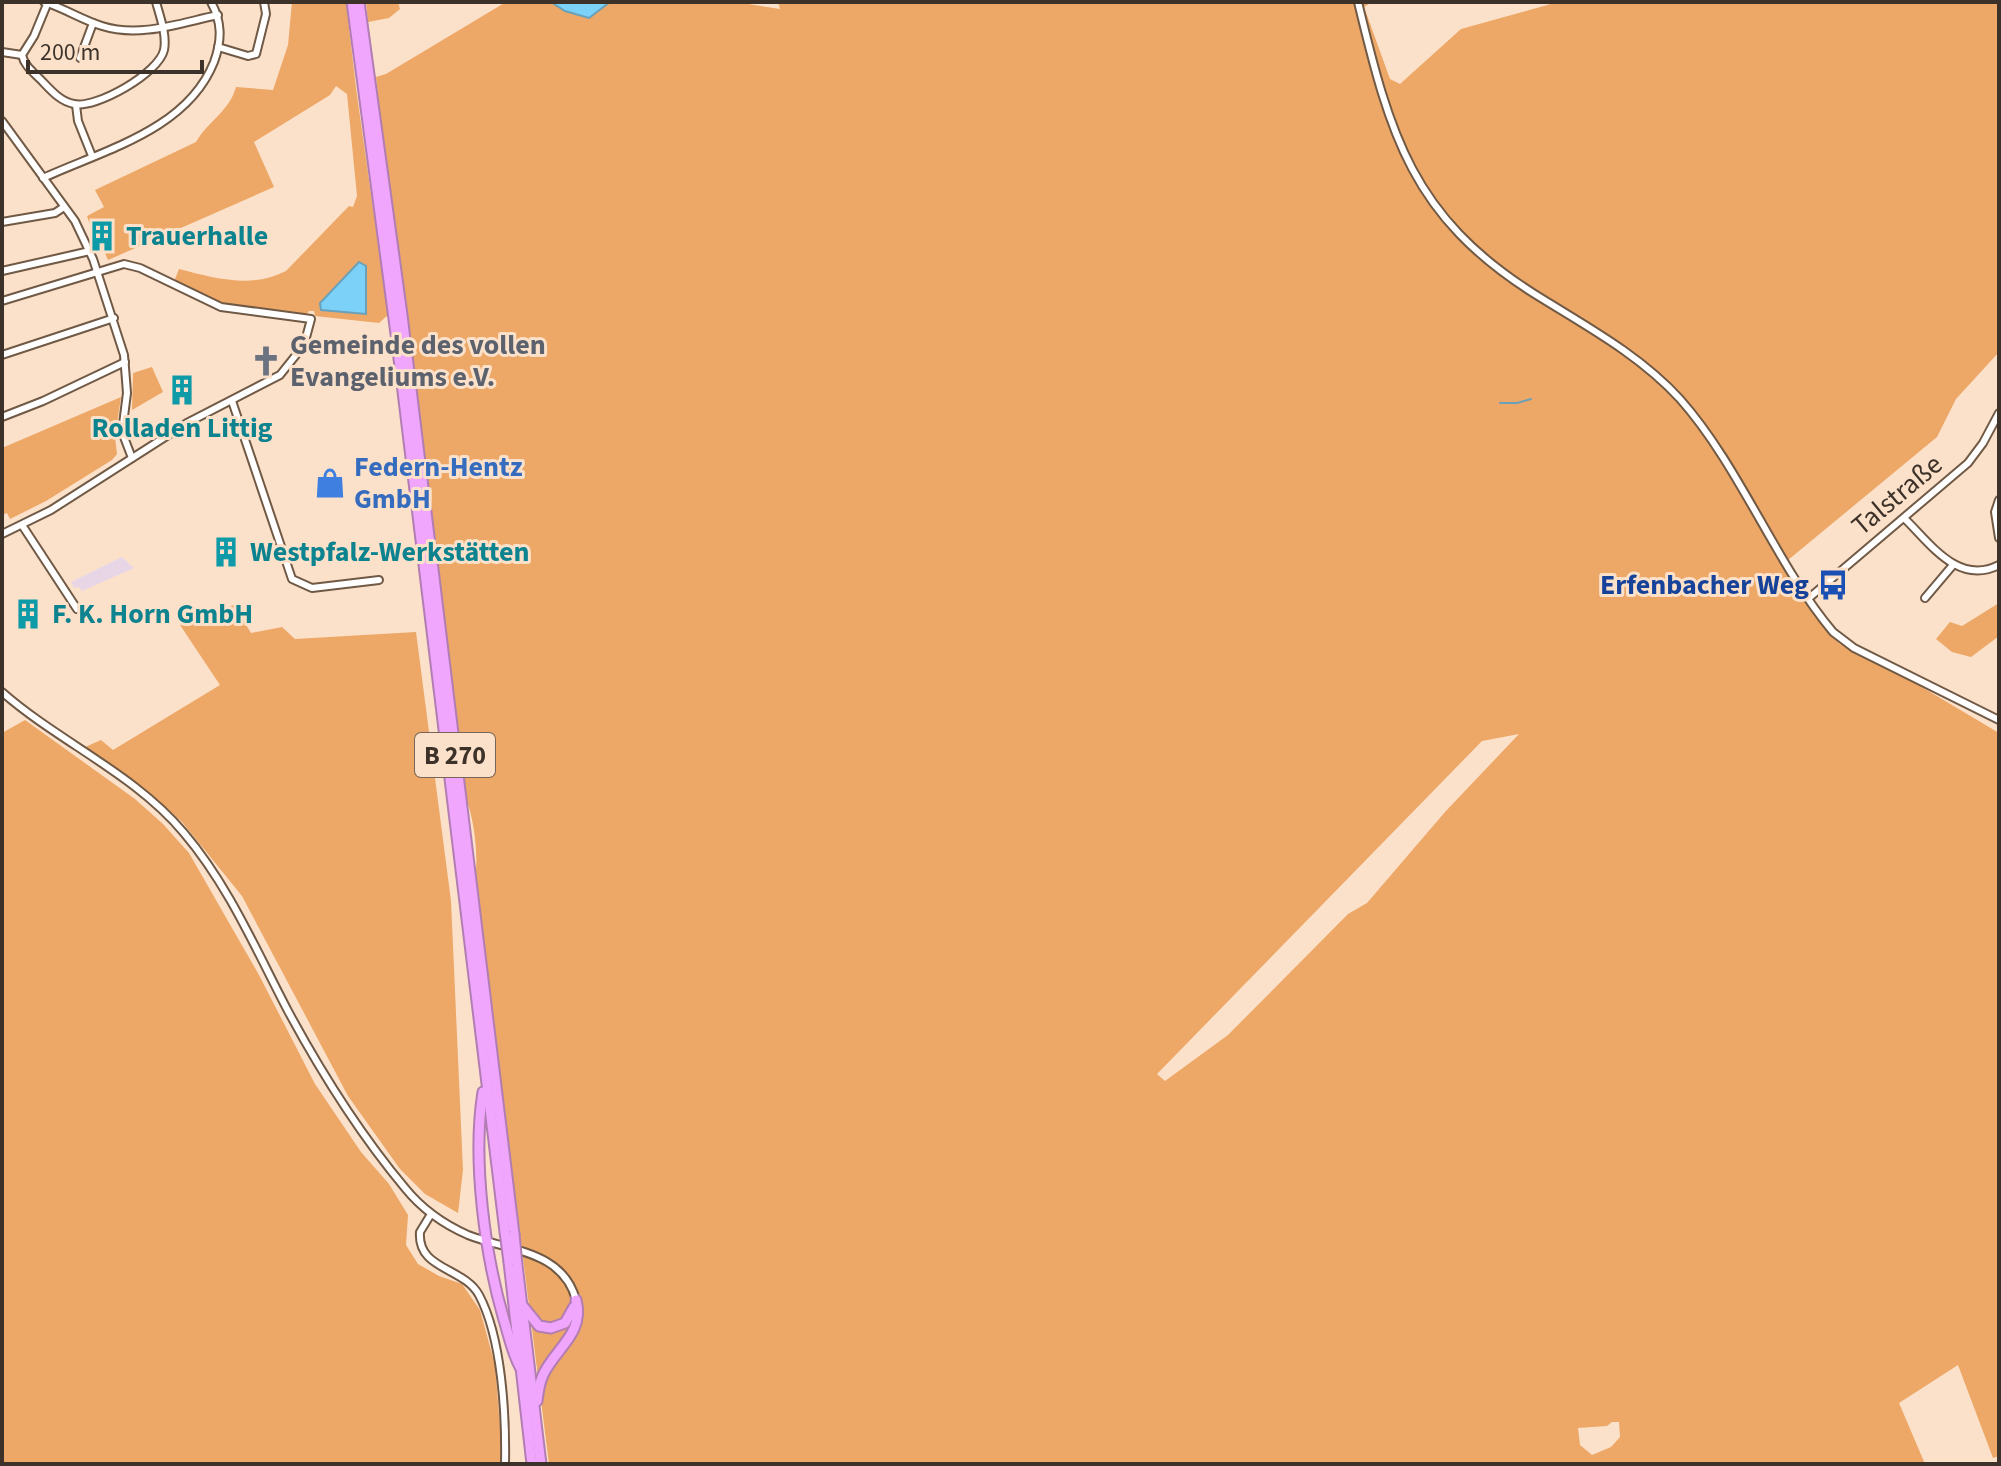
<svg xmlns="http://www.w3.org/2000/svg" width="2001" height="1466" viewBox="0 0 2001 1466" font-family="'Source Sans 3',sans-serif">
<rect width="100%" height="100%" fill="#fce1ca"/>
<polygon fill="#e8d6e7" points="122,557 134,568 82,591 79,587 74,588 71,582"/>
<g fill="#eda766" fill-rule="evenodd">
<path d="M 292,2 L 346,2 L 356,88 L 388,315 L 379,323 L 315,316 L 314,311 L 309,311 L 306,315 L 231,307 L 176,283 L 175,279 L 179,269 C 214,278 252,289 286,271 L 349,206 L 353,207 L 357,196 L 347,94 L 336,86 L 330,95 L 254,142 L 274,187 L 108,260 L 99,239 L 95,240 L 87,216 L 104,207 L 95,190 L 196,142 C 208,121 229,112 236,87 L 273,90 L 288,45 Z"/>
<polygon points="366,2 398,2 400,9 389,18 368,22"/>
<path d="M 506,2 L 551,2 L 565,11 L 589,18 L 610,2 L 736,2 L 780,9 L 778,2 L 1372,2 L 1364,7 L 1390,79 L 1400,84 L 1461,29 L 1558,2 L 1999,2 L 1999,352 L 1956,399 L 1937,437 L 1782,565 L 1811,611 L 1840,644 L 1915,683 L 1999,733 L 1999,1456 L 1993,1458 L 1958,1365 L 1899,1403 L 1925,1464 L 549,1464 L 475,877 C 479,858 474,815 465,797 L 406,315 L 390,213 L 376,77 L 386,74 ZM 1519,734 L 1445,812 L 1367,903 L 1348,914 L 1228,1035 L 1165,1081 L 1157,1074 L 1482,741 ZM 1612,1422 L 1619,1422 L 1620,1437 L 1611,1447 L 1592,1455 L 1580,1445 L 1578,1428 L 1607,1426 Z"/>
<polygon points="152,367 163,392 132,410 133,373"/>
<polygon points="121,397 115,437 117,454 112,460 46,501 10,519 7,513 2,515 2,448"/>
<polygon points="1999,603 1999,636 1971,657 1952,652 1936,639 1950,622 1962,626"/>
<polygon points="234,605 251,633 282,627 295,639 416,632 451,901 463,1170 458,1213 425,1194 400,1169 348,1096 242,896 182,822 150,793 83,748 101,740 113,750 220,685 180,625"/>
<polygon points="25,720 135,799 163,824 189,853 259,975 315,1084 361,1152 389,1184 408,1215 406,1245 418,1264 439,1276 462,1284 480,1310 495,1365 503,1464 2,1464 2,733"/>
</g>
<g fill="#7cd1f8" stroke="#69a1ba" stroke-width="2">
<polygon points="551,2 610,2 589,18 565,11"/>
<polygon points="359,262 366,266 366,314 321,310 320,303"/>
</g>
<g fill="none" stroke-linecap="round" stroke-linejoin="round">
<polyline stroke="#69a1ba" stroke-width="2" points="1500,403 1517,403 1531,399"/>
<g stroke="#705945" stroke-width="10">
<g id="minor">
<path d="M 44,2 C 64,8 82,20 102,26 C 140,38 180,23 218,15"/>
<path d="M 1358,2 C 1390,135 1412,216 1533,293 C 1584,325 1639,354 1680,399 C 1741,468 1775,563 1833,632 L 1854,648 L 1999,720"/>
<polyline points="218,47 248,56 256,54 266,14 264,2"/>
<polyline points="2,52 22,55"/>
<path d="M 22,55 C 24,65 32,71 40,79 C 50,89 59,101 74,104 C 96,109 159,73 164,50 C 167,35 160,17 156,2"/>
<polyline points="22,55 34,36 48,2"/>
<polyline points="80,58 93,23"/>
<polyline points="76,105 78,121 92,156"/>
<polyline points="2,121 75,221 93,259 124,355 127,393 122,432 132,458"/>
<path d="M 43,178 C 104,150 187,130 214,62 C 222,40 222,22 211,2"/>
<polyline points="2,222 55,213 64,207"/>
<polyline points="2,271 90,251"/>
<polyline points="2,301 124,264 140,268 221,307 311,319 304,345 280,375 187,423 51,510 2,534"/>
<polyline points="2,355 114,318"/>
<polyline points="232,401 292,579 312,588 379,580"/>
<polyline points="2,417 43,401 125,362"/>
<polyline points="1999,500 1995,512 1999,538"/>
<path d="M 1904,518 C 1930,543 1958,586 1999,565"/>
<polyline points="22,525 77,609"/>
<polyline points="1809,598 1968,463 1983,443 1999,413"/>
<polyline points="1925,598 1953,565"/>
<path d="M 2,692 C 59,742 135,774 184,833 C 229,886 256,950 288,1011 C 322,1074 359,1133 405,1188 C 422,1209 443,1224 468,1235 C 508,1251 563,1250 576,1300"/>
<path d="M 431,1214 L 420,1232 C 417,1270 464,1267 479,1295 C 502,1338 506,1415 505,1464"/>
</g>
</g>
<g stroke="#b27db3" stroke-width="13">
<g id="highway">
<polyline points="352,2 396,334 505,1232"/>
<polyline points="359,2 402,315 514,1234"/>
<path d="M 483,1092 C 472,1160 485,1255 504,1320 C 509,1336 512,1352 520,1367"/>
<polyline points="509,1262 532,1464"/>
<polyline points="517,1265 541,1464"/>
<polyline points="522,1305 539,1326 551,1328 565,1323 574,1307"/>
<path d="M 537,1401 C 538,1392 539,1384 543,1375 C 555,1349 585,1333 576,1300"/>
</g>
</g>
<use href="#minor" stroke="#fff" stroke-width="6"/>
<use href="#highway" stroke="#f1a6fe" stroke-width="9"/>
<g stroke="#b27db3" stroke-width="13" stroke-linecap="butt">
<g id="highway-bridge">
<polyline points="505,1232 509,1262"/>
<polyline points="514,1234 517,1265"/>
</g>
</g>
<use href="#highway-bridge" stroke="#f1a6fe" stroke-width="9"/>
</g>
<defs>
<g id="building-bare" transform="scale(2.4)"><path d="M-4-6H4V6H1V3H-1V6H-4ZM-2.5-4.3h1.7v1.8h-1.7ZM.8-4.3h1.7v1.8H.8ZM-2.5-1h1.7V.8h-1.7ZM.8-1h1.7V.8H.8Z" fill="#0f9aa8" stroke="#fce1ca" stroke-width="2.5" paint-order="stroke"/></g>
<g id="church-bare" transform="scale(2.4)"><path d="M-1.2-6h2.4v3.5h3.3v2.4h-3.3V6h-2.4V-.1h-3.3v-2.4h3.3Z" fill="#6b7280" stroke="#fce1ca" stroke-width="2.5" paint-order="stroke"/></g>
<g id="shop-bare" transform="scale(2.4)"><path d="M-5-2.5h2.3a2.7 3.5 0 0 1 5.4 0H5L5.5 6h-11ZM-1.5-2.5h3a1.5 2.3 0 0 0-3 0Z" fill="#3f7fe0" stroke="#fce1ca" stroke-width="2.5" paint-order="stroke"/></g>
<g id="bus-bare" transform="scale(2.4)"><path d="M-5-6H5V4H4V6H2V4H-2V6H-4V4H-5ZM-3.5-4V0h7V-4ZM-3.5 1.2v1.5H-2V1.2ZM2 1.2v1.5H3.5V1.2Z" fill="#1a4fb4" stroke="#fce1ca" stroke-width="2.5" paint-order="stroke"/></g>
</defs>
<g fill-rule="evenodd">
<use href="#building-bare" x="102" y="236"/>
<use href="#church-bare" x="266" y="361"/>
<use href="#building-bare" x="182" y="390"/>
<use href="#shop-bare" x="330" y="483"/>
<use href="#building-bare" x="226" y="552"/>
<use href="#bus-bare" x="1833" y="585"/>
<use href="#building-bare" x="28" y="614"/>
</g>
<g text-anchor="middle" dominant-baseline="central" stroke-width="6" stroke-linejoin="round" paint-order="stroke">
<rect fill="#fce1ca" stroke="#766659" stroke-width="2" x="415" y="733" width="80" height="44" rx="6"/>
<g font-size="26" font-weight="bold" fill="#3c3229">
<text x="455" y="755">B 270</text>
</g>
<g font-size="28" font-weight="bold" fill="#0d838f" stroke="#fce1ca" text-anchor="start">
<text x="126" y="236">Trauerhalle</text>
<text x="182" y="428" text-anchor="middle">Rolladen Littig</text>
<text x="250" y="552">Westpfalz-Werkstätten</text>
<text x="52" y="614">F. K. Horn GmbH</text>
</g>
<g font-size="28" font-weight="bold" fill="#5b616d" stroke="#fce1ca" text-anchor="start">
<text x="290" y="345">Gemeinde des vollen<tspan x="290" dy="32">Evangeliums e.V.</tspan></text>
</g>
<g font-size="28" font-weight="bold" fill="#366cbe" stroke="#fce1ca" text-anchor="start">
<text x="354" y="467">Federn-Hentz<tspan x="354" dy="32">GmbH</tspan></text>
</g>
<g font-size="28" fill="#3c3229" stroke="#fce1ca">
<text transform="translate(1897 495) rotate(-40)">Talstraße</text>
</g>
<g font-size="28" font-weight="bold" fill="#164399" stroke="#fce1ca" text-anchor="end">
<text x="1809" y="585">Erfenbacher Weg</text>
</g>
</g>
<rect width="2001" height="1466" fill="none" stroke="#3c3229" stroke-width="8"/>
<path d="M28 60v12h174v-12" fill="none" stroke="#3c3229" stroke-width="4"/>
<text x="40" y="60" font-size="24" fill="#3c3229" stroke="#fce1ca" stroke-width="6" paint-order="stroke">200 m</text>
</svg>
